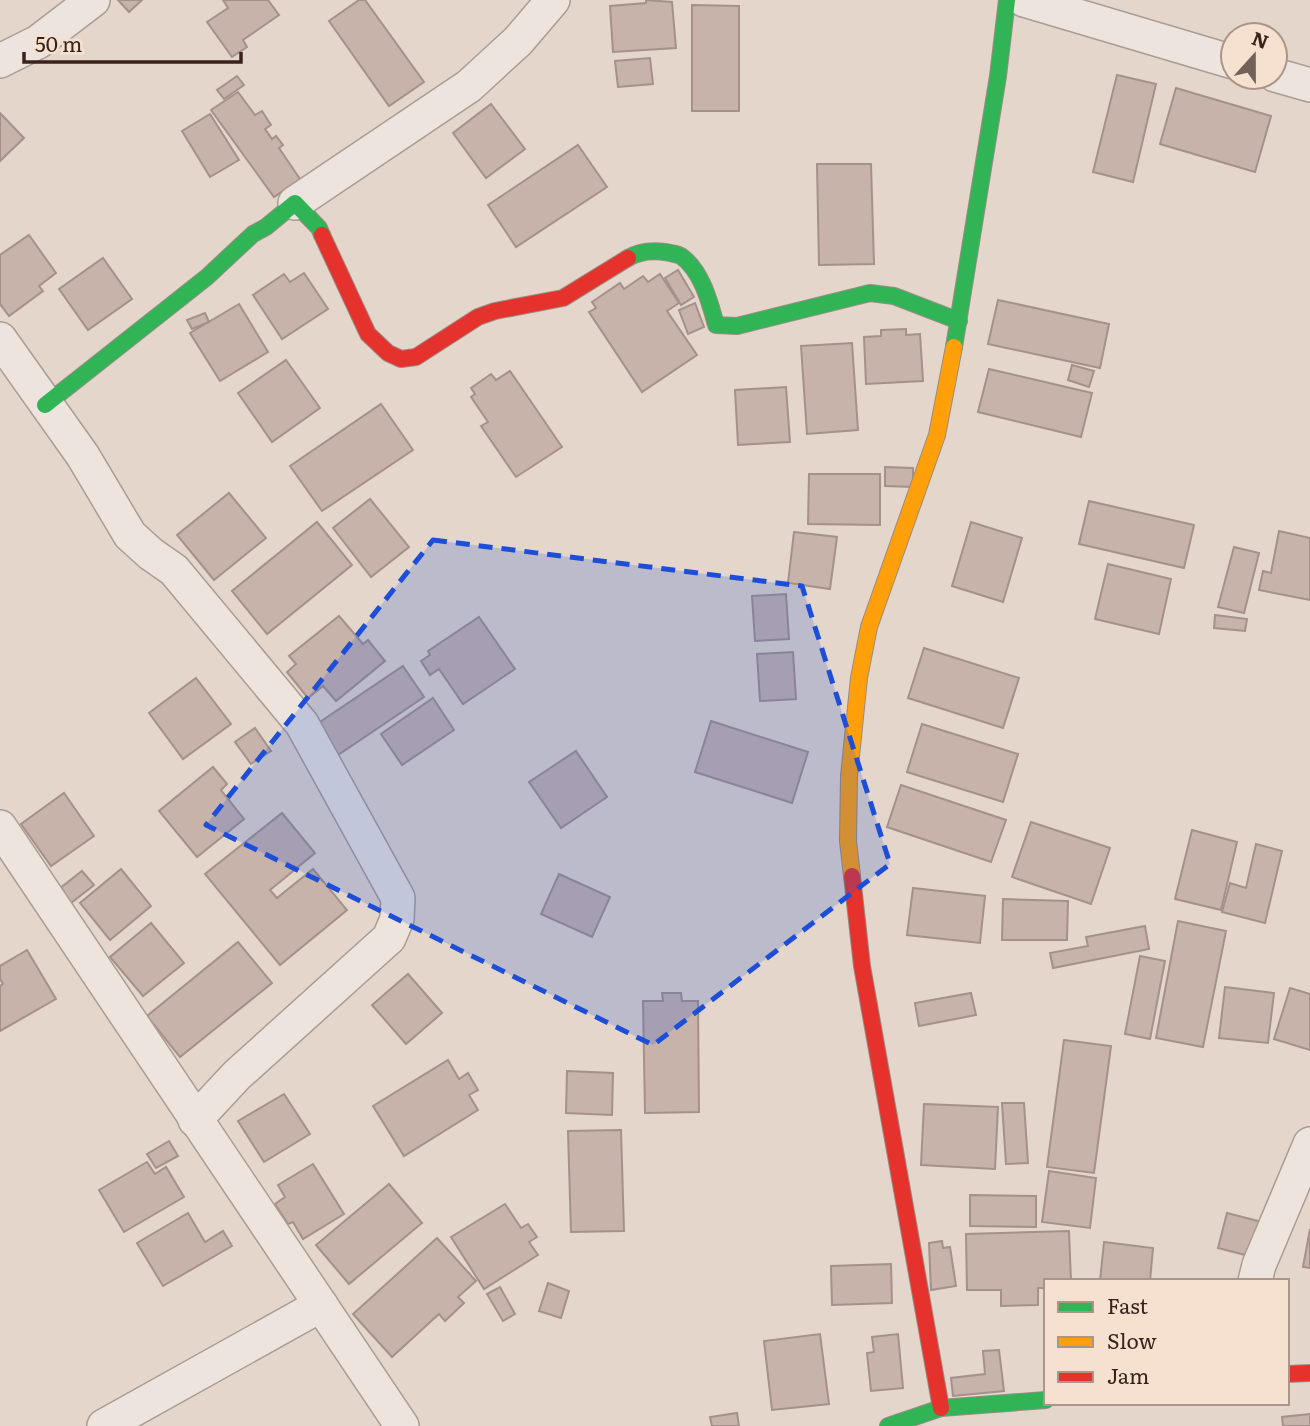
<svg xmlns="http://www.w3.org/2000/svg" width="1310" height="1426" viewBox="0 0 1310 1426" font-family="Literata,serif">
<rect width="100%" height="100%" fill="#e4d6ca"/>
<g fill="#c8b3ab" stroke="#a4918a" stroke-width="2">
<polygon points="118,0 142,0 129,12"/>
<polygon points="268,0 279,15 243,40 247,47 232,57 207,22 228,8 223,0"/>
<polygon points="359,0 365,0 424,82 389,106 329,21"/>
<polygon points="646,0 672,2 676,48 613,52 610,6 646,3"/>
<polygon points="692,5 739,6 739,111 692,111"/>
<polygon points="650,58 653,84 618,87 615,61"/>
<polygon points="1117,75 1156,84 1133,182 1093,172"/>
<polygon points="237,76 244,85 224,99 217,90"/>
<polygon points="1176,88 1271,116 1255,172 1160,144"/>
<polygon points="238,92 255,115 262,111 271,125 265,129 272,139 276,136 283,145 279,148 300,179 274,197 211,110"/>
<polygon points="491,104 525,149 486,178 453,133"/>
<polygon points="0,113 24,138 0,161"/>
<polygon points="210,114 239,160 210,177 182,131"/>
<polygon points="578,145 607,187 516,247 488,205"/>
<polygon points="817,164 871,164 874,264 819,265"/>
<polygon points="29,235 56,273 39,286 43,291 9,316 0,304 0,255"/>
<polygon points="103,258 132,299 88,330 59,289"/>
<polygon points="678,270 694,297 681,305 665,278"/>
<polygon points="304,273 328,309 282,339 253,295 284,274 290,282"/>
<polygon points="660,274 679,303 667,311 697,355 642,392 589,312 596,308 592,302 620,283 624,289 643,276 648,282"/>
<polygon points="998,300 1109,324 1100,368 988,344"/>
<polygon points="695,303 704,327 688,334 679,310"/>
<polygon points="239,304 268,352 220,381 190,333"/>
<polygon points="205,313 209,322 192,329 187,320"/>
<polygon points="906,329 906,335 920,334 923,381 866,384 864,337 881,336 881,330"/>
<polygon points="852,343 858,430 807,434 801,346"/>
<polygon points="286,360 320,408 272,442 238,393"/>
<polygon points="1072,365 1094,371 1089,387 1068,380"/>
<polygon points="989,369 1092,393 1081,437 978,412"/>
<polygon points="510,371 562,447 516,477 481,426 488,422 471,397 475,394 471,388 491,374 496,380"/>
<polygon points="786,387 790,442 738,445 735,390"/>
<polygon points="381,404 413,450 322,511 290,466"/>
<polygon points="885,467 913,468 913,487 885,486"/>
<polygon points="809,474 880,474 880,525 808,524"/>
<polygon points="229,493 266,538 214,580 177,535"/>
<polygon points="370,499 409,547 371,577 333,528"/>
<polygon points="1089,501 1194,525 1184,568 1079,544"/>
<polygon points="317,522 352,565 267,634 232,591"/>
<polygon points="971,522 1022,538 1003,602 952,586"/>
<polygon points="1279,531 1310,538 1310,600 1259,590 1263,571 1271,573"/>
<polygon points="794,532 837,537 830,589 788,583"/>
<polygon points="1234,547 1259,553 1244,613 1218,607"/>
<polygon points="1108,564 1171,579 1159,634 1095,619"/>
<polygon points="786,594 789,639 755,641 752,596"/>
<polygon points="1215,615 1247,619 1245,631 1214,628"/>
<polygon points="339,616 363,644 368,640 385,661 336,701 323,686 308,698 287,672 296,664 289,656"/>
<polygon points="479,617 515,669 463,704 439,669 430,675 421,661 430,655 428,651"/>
<polygon points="924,648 1019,678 1003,728 908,698"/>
<polygon points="793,652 796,699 760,701 757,654"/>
<polygon points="403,666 424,697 332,759 311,728"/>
<polygon points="196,678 231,724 183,759 149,713"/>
<polygon points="433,698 454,730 402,765 381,734"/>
<polygon points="711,721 808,752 792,803 695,772"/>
<polygon points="922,724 1018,754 1003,802 907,772"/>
<polygon points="255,728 271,751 251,764 235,742"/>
<polygon points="576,751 607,797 561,828 529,782"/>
<polygon points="213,767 227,784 221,790 244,819 197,857 159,811"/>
<polygon points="901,785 1006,820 991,862 887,827"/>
<polygon points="64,793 94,836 51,866 21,824"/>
<polygon points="282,813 315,853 270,890 277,898 313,869 347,910 280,965 205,874"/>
<polygon points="1031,822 1110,848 1091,904 1012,877"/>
<polygon points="1192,830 1237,842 1221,910 1175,899"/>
<polygon points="1256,844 1282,851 1265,923 1222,912 1230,883 1246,888"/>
<polygon points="121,869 151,906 110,940 80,903"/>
<polygon points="82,871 94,885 71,903 59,889"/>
<polygon points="559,874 610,897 592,937 541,914"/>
<polygon points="913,888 985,896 980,943 907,935"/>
<polygon points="1003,899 1068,901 1067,940 1002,940"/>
<polygon points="1178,921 1226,931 1203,1047 1156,1038"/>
<polygon points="151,923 184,963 143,996 110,957"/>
<polygon points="1145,926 1149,949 1053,968 1050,953 1088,946 1086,937"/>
<polygon points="238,942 272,983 180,1057 147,1016"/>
<polygon points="27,950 56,999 0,1031 0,986 3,984 0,979 0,966"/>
<polygon points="1140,956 1165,961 1150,1039 1125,1034"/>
<polygon points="408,974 442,1013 406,1044 372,1005"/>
<polygon points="1225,987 1274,993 1268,1043 1219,1038"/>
<polygon points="1290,988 1310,994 1310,1050 1274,1039"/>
<polygon points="662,993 681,993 682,1001 698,1001 699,1112 645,1113 643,1001 663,1001"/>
<polygon points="971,993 976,1015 919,1026 915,1003"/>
<polygon points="1064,1040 1111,1046 1094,1173 1047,1167"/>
<polygon points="448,1060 459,1079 468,1073 478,1090 469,1095 478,1110 404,1156 373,1106"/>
<polygon points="567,1071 613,1073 612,1115 566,1113"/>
<polygon points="284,1094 310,1134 264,1162 238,1121"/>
<polygon points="1002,1103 1024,1103 1028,1163 1006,1164"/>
<polygon points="924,1104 998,1107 995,1169 921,1165"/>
<polygon points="621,1130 624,1231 571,1232 568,1131"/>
<polygon points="169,1141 178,1156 156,1168 147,1154"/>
<polygon points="147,1162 155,1174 166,1167 184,1197 124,1232 99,1190"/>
<polygon points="313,1164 344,1214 303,1239 293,1222 288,1224 275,1204 285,1197 278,1185"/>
<polygon points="1049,1171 1096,1178 1090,1228 1042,1222"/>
<polygon points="389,1184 422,1223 349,1284 316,1245"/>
<polygon points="970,1195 1036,1196 1036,1227 970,1226"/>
<polygon points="505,1204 521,1228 528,1224 537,1237 529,1242 538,1255 484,1289 451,1237"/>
<polygon points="188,1213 205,1242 223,1231 232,1246 163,1286 137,1243"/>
<polygon points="1227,1213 1262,1222 1253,1257 1218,1248"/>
<polygon points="1310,1229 1310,1268 1303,1267"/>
<polygon points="1069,1231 1071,1281 1046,1281 1046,1288 1038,1288 1038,1305 1001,1306 1001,1290 967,1290 966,1234"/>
<polygon points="437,1238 476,1281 458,1297 464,1303 445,1321 439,1314 392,1357 353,1314"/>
<polygon points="942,1241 943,1248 950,1247 956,1286 931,1290 929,1243"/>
<polygon points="1104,1242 1153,1248 1150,1281 1100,1281"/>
<polygon points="891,1264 892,1303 832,1305 831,1266"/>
<polygon points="548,1283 569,1291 561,1318 539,1311"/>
<polygon points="500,1287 515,1314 503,1321 487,1294"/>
<polygon points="820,1334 829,1404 772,1410 764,1341"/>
<polygon points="898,1334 903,1388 871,1391 867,1353 874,1352 872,1337"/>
<polygon points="999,1350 1004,1391 953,1396 951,1378 985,1374 983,1351"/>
<polygon points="737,1413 739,1426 712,1426 710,1417"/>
<polygon points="1310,1414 1310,1426 1283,1426 1282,1417"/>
</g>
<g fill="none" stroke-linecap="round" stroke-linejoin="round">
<g stroke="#a99c94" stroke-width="36">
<g id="street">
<polyline points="1024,0 1233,62"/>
<polyline points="0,61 38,42 93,0"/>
<polyline points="1275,75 1310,85"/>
<polyline points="295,203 469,86 518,41 553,0"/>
<polyline points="0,339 83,456 130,535 151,554 174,570 302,724 398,898 397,919 389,938 237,1075 195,1120"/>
<polyline points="0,827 402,1426"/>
<polyline points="1255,1281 1259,1265 1310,1144"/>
<polyline points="104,1426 321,1305"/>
</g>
</g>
<g stroke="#998c84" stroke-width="18">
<g id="fast">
<path d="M 628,258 C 640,251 651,250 665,252 C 671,253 677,254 681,256 C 702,271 710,303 716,325 L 737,326 L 870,293 L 894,296 L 959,321"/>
<polyline points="954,347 998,76 1007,0"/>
<polyline points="45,405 207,277 253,234 266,227 295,203 319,228 322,235"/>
<polyline points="888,1426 941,1408 1046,1400"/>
</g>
</g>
<g stroke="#998c84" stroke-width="18">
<polyline id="slow" points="852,876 848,841 849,776 859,678 869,627 937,435 954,347"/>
</g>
<g stroke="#998c84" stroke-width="18">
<g id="jam">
<polyline points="322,235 368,334 388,353 401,359 416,357 478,317 495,311 563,298 628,258"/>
<polyline points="852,876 862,966 941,1408"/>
<polyline points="1287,1374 1310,1373"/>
</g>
</g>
<use href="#street" stroke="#ece4dd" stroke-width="33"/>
<use href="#fast" stroke="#30b455" stroke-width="16"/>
<use href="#slow" stroke="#ff9f0a" stroke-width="16"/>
<use href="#jam" stroke="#e5322d" stroke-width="16"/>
</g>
<path fill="#1d4ed8" fill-opacity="0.2" stroke="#1d4ed8" stroke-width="5" stroke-dasharray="14 9" stroke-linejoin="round" d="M 433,540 L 802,586 L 890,864 L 653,1045 L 206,825 Z"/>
<rect x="1044" y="1279" width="245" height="126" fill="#f6e1d0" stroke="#aa9588" stroke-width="2"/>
<rect x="1058" y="1302" width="35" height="10" fill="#30b455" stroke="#aa9588" stroke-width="2"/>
<text x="1107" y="1314" font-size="21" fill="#38231c">Fast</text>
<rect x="1058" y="1337" width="35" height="10" fill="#ff9f0a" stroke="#aa9588" stroke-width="2"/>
<text x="1107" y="1349" font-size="21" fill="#38231c">Slow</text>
<rect x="1058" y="1372" width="35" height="10" fill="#e5322d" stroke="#aa9588" stroke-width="2"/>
<text x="1107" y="1384" font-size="21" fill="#38231c">Jam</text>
<g transform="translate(1254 56) rotate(21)"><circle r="33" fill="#f6e1d0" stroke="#aa9588" stroke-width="2"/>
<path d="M0-5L12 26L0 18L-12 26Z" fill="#746259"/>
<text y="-10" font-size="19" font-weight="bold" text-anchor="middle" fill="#38231c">N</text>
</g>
<path d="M24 52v10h217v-10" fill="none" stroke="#38231c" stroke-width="3.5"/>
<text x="35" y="52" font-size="21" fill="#38231c" stroke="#f6e1d0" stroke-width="5" paint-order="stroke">50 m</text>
</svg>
